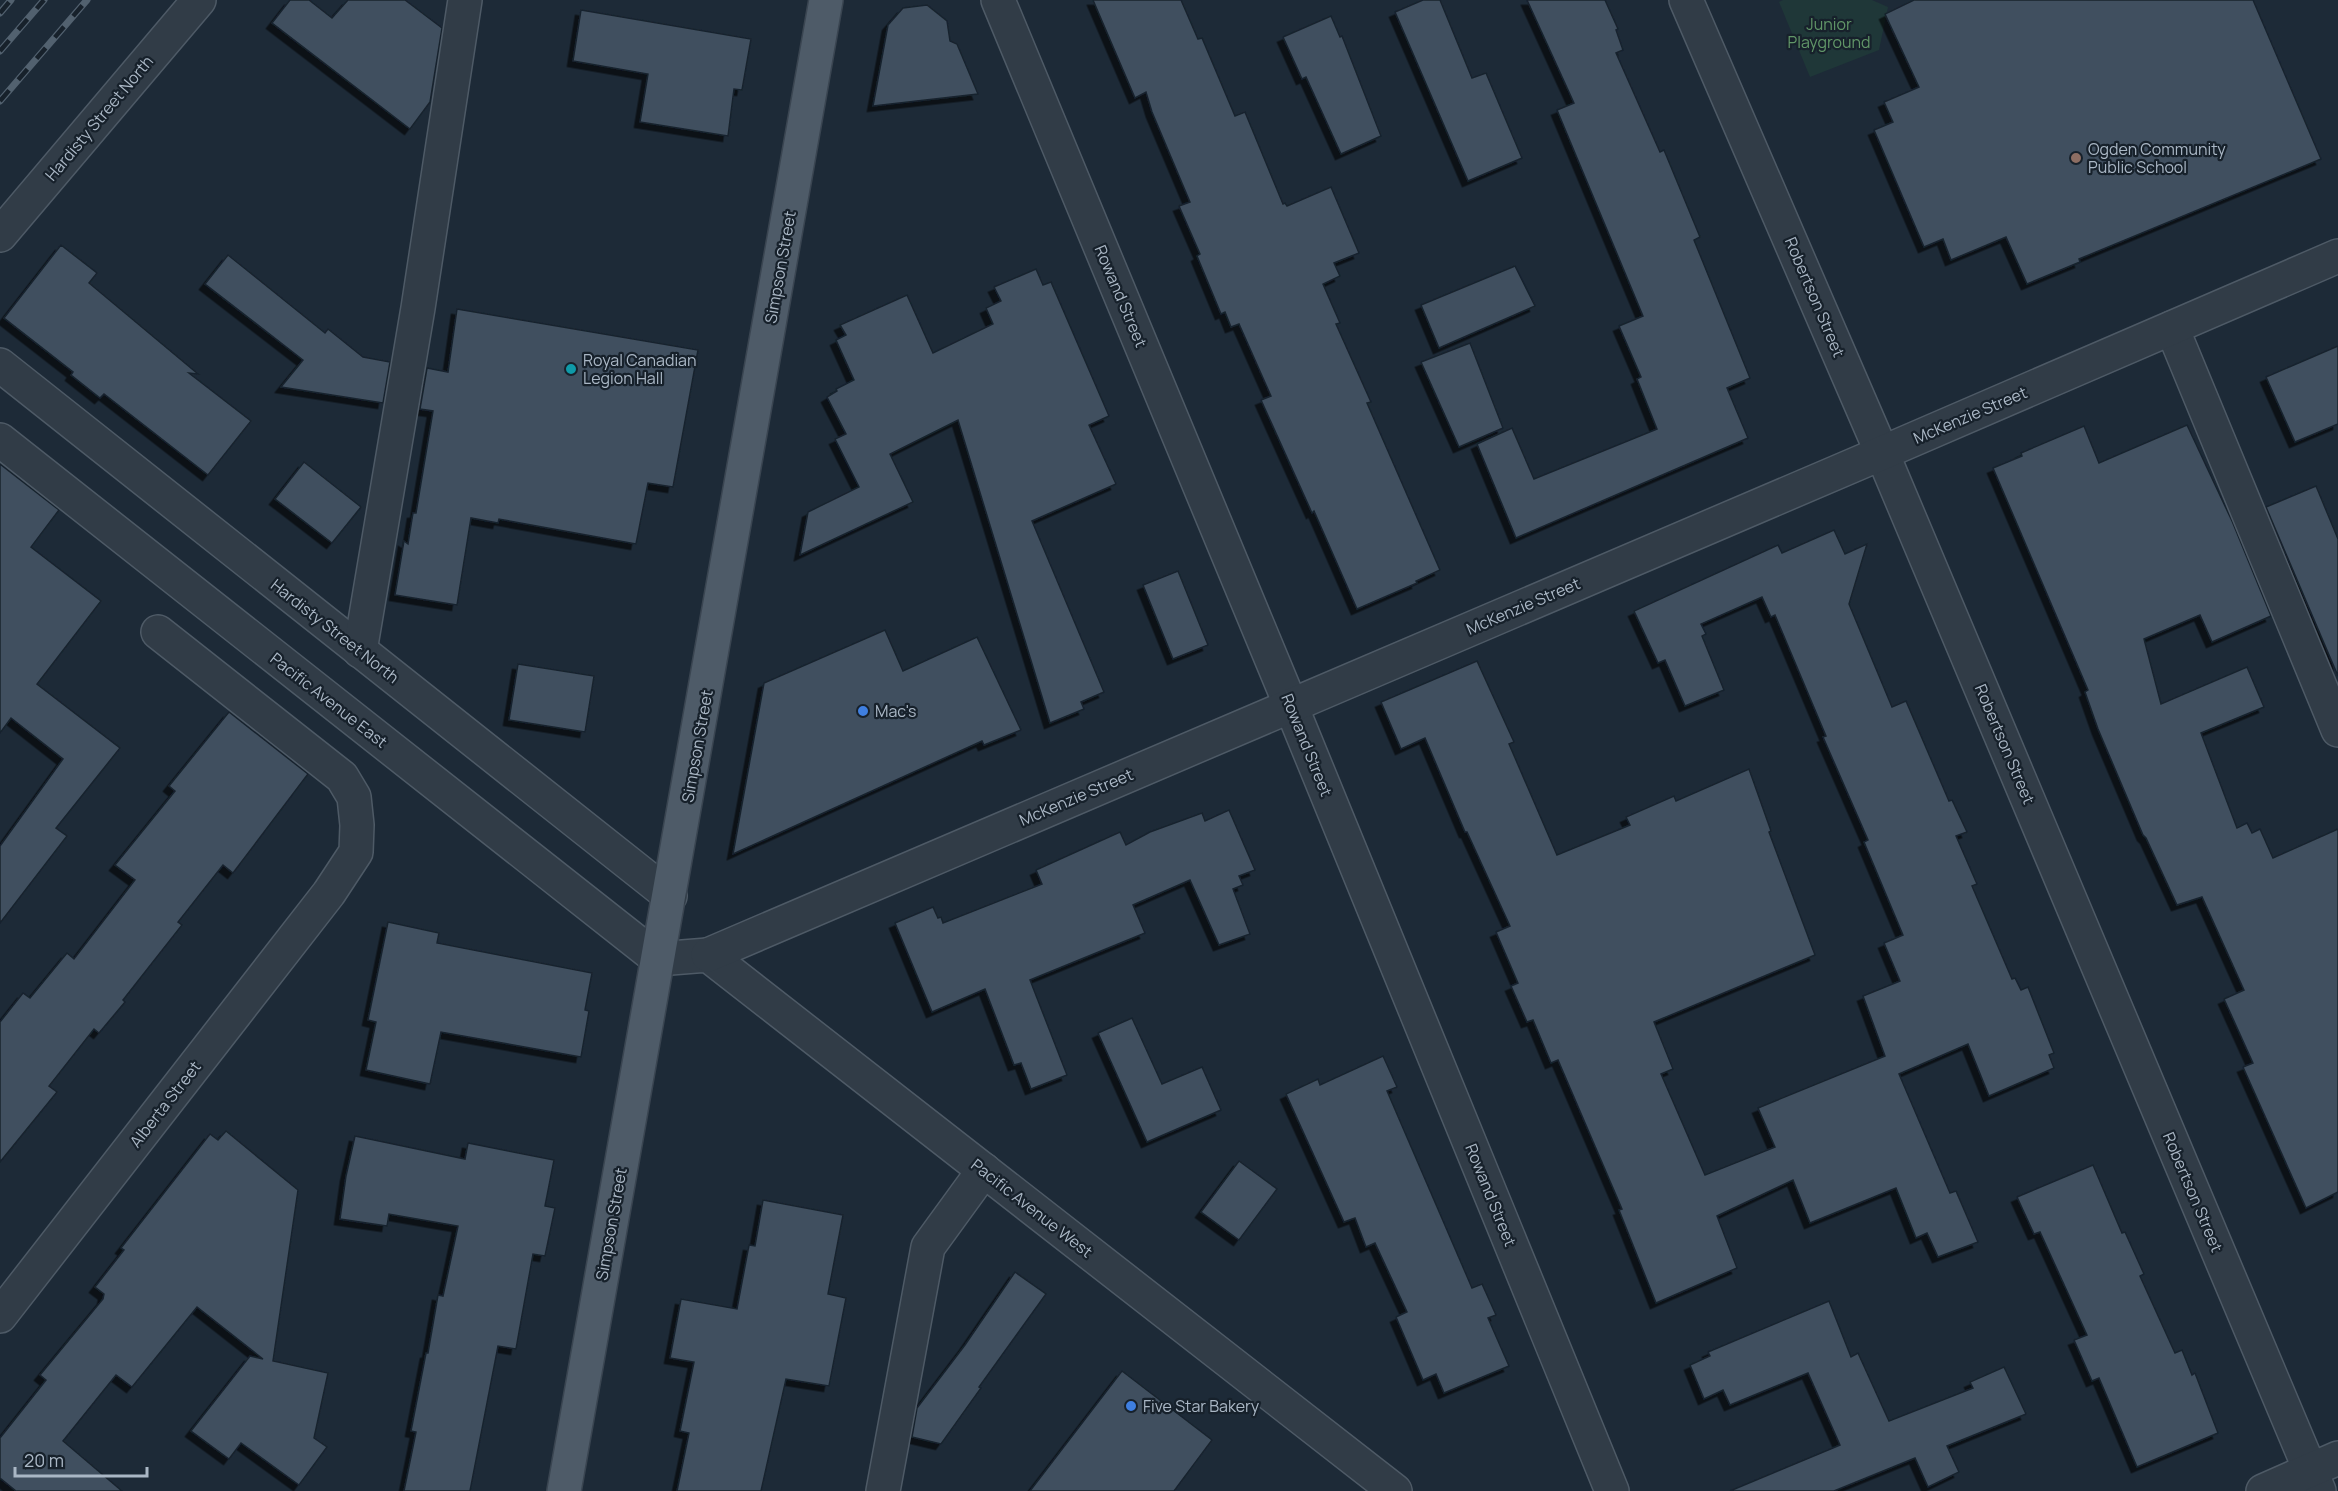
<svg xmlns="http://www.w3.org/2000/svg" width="2338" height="1491" viewBox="0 0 2338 1491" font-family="Manrope,sans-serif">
<defs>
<filter id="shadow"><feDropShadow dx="-5.5" dy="5.5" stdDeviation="0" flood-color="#0009"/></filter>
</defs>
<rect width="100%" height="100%" fill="#1d2a37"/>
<polygon fill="#1f3738" points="1783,0 1872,0 1888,7 1879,50 1810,77 1779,2"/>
<g fill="#40505f" stroke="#19232e" stroke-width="1.5" filter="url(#shadow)">
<polygon points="290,0 309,0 332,18 348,0 405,0 442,28 430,102 410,129 272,23"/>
<polygon points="1093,0 1181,0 1198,39 1202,38 1235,116 1245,112 1283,204 1285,203 1287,206 1331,187 1359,253 1334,263 1340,276 1323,284 1340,323 1336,324 1371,402 1367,403 1440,570 1416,581 1417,583 1357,609 1314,511 1312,513 1261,400 1271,396 1239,324 1231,327 1225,312 1221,314 1197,256 1200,254 1179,206 1190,202 1152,112 1146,92 1135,98"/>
<polygon points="1423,0 1440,0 1472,78 1486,73 1522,158 1468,181 1395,12"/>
<polygon points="1527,0 1605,0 1618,29 1616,30 1623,50 1616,53 1660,152 1664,150 1681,191 1700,237 1694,240 1750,378 1727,388 1748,438 1516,538 1477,444 1512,428 1534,479 1657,429 1637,379 1641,377 1619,326 1643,316 1557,110 1574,103"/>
<polygon points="1914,0 2253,0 2321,159 2079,259 2080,262 2027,284 2006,237 1951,260 1943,239 1924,247 1874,130 1893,122 1884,102 1919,87 1885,14"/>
<polygon points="927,5 947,21 950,41 957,44 978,94 873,106 888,25 903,8"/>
<polygon points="581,10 751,39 742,90 734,89 728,136 640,122 648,74 573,61"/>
<polygon points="1331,16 1340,37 1342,36 1381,136 1341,154 1306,77 1302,79 1283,37"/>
<polygon points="61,245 97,273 89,283 198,374 189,373 251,421 208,475 104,394 100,398 71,375 73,372 4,318"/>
<polygon points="228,255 325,333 328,329 363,357 390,362 383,403 281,387 303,360 205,284"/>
<polygon points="1515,266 1535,306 1439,348 1421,305"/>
<polygon points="1036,269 1043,285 1051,282 1109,416 1089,425 1116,484 1032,521 1104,692 1081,702 1084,709 1050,723 958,420 890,454 913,502 800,555 808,512 859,487 835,439 846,434 827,397 837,391 836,389 854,380 836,340 846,335 840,325 907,295 933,353 993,324 986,308 1001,301 994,287"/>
<polygon points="457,309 698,350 673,487 648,483 636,544 499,519 498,523 471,518 457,605 395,595 404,541 408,544 413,513 416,513 433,411 420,409 427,368 448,372"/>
<polygon points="1470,343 1503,428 1459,447 1421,362"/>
<polygon points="2338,346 2338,424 2295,442 2266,377"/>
<polygon points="2187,425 2232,521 2271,616 2212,642 2200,615 2144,639 2161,704 2247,667 2264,707 2201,733 2237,828 2247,823 2252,833 2260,829 2273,858 2338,829 2338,1192 2306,1208 2243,1067 2253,1063 2224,999 2244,990 2202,897 2177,905 2146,838 2143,835 2098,729 2085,692 2088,690 1993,468 2022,456 2021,453 2084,426 2099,463"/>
<polygon points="304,462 361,507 332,543 275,499"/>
<polygon points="0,464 59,510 31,547 101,601 37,684 120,748 56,828 67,836 0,923 0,846 63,759 11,718 0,733"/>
<polygon points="2316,486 2338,539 2338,676 2266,507"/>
<polygon points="1834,530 1845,554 1867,544 1849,604 1892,707 1906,701 1949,801 1952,800 1967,832 1956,836 1977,884 1972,886 2012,979 2015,978 2021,990 2028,987 2054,1053 2049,1055 2054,1068 1989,1096 1968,1044 1899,1074 1950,1193 1956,1191 1978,1242 1938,1257 1927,1233 1916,1238 1896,1188 1810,1223 1793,1180 1717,1216 1737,1268 1656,1303 1619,1210 1622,1209 1558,1060 1551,1063 1533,1020 1527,1022 1511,986 1518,983 1496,932 1510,926 1467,832 1465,832 1425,738 1401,749 1381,702 1477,661 1514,742 1509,744 1557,855 1630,825 1626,817 1674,796 1676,801 1749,769 1771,831 1769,832 1815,955 1654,1022 1673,1069 1661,1074 1705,1175 1775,1147 1758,1108 1885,1056 1863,996 1900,981 1884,943 1903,935 1864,842 1868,840 1823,737 1826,736 1775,615 1771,617 1762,597 1701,624 1706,634 1702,636 1724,690 1685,706 1665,660 1658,663 1634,611 1778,545 1782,553"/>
<polygon points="1178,571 1208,645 1173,659 1143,585"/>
<polygon points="885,630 903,671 977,637 1021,730 984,745 982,741 733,854 764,683"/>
<polygon points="518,664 594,676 585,732 509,720"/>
<polygon points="229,712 308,774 233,873 223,865 178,922 182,925 123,1000 125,1002 99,1033 94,1029 49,1086 57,1092 0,1162 0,1022 23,993 30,998 67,953 74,959 135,880 115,865 175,791 169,786"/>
<polygon points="1229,810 1255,870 1239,876 1243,885 1233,889 1250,934 1219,945 1190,880 1133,905 1145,933 1030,980 1067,1075 1031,1089 1021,1063 1014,1065 985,989 932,1012 895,923 933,907 938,918 941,917 943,923 1042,884 1036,870 1120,832 1126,845 1150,832 1202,813 1205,821"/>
<polygon points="388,922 439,933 437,943 592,973 585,1010 589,1011 581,1057 441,1032 430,1084 366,1070 376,1022 368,1020"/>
<polygon points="1132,1018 1162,1084 1202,1067 1221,1110 1147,1142 1098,1033"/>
<polygon points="1383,1056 1397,1087 1387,1091 1472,1288 1482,1284 1496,1315 1488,1318 1509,1366 1444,1393 1436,1374 1423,1380 1396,1317 1407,1312 1375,1243 1366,1247 1355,1218 1344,1222 1286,1094 1318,1079 1320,1085"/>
<polygon points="226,1131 298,1190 273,1361 328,1373 314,1438 327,1447 299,1485 241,1443 229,1459 191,1431 250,1356 263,1359 197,1307 132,1387 116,1375 63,1441 122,1491 16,1491 0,1478 0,1438 46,1380 40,1375 103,1299 104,1294 95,1287 124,1250 121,1248 210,1134 218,1140"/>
<polygon points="355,1136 465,1159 468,1143 554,1160 545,1206 555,1208 545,1256 533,1254 516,1349 498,1346 470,1491 404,1491 416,1432 411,1431 426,1353 428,1353 438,1295 443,1296 458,1226 389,1214 387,1226 340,1219 346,1176"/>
<polygon points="1239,1161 1277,1189 1239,1240 1201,1212"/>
<polygon points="2093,1165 2122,1233 2125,1232 2144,1274 2140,1276 2175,1353 2182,1350 2192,1375 2195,1373 2218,1433 2137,1467 2099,1378 2092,1381 2074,1340 2087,1335 2040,1232 2034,1234 2017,1197"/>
<polygon points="763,1200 843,1215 828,1294 846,1298 829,1386 786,1379 761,1491 677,1491 689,1433 680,1431 694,1362 670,1358 681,1299 737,1309 749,1245 755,1246"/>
<polygon points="1015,1272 1046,1294 979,1387 981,1388 941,1444 912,1437 917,1408 965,1345"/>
<polygon points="1829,1301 1851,1357 1858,1353 1889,1421 1973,1388 1970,1382 2004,1367 2026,1414 1947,1446 1959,1472 1928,1487 1915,1458 1834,1491 1730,1491 1840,1445 1808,1373 1730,1405 1723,1390 1704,1399 1690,1365 1710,1356 1708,1352"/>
<polygon points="1122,1371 1212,1440 1174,1491 1030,1491"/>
</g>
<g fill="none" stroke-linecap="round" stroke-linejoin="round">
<g stroke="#4e5a66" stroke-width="36">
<g id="minor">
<polyline points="998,0 1291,706 1612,1491"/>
<polyline points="1686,0 1882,453 2319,1491"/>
<polyline points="0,235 199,0"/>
<polyline points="2172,328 2338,730"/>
<polyline points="0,365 670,896"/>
<polyline points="0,440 658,959 708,955 1395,1491"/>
<polyline points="360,651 418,308 465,0"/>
<polyline points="708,955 1882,453 2338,256"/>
<polyline points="0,1316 329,893 356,852 357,825 354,797 342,777 158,632"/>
<polyline points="883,1491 928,1247 984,1170"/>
<polyline points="2263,1491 2338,1458"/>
</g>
</g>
<g stroke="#3a4551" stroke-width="36">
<polyline id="major" points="564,1491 826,0"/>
</g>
<use href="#minor" stroke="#313c47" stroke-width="33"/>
<use href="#major" stroke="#4e5b68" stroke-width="33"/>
<g stroke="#52616f" stroke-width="7">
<g id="rail">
<polyline points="0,13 11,0"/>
<polyline points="0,51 44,0"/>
<polyline points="0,101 87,0"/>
</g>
</g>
<use href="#rail" stroke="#17212b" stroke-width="4.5" stroke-dasharray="14" stroke-linecap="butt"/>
</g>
<circle fill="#8d6e63" stroke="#17212b" stroke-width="2" cx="2076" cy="158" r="6"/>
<circle fill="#0f9aa8" stroke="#17212b" stroke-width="2" cx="571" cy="369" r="6"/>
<g fill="#3f7fe0" stroke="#17212b" stroke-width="2">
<circle cx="863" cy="711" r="6"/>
<circle cx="1131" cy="1406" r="6"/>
</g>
<g text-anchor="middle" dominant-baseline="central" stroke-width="4.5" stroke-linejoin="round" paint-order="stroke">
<g font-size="16" fill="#619668" stroke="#17212b">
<text x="1829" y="24">Junior<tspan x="1829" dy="18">Playground</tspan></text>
</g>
<g font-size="16" fill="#aab7c5" stroke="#17212b">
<text transform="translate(99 118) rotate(-50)">Hardisty Street North</text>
<text transform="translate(780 267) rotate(-80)">Simpson Street</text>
<text transform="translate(1121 296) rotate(67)">Rowand Street</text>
<text transform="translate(1815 297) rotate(67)">Robertson Street</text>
<text transform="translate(1970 415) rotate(-23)">McKenzie Street</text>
<text transform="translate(1523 606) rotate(-23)">McKenzie Street</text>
<text transform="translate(335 631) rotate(38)">Hardisty Street North</text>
<text transform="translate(329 700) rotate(38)">Pacific Avenue East</text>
<text transform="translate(2005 744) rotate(67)">Robertson Street</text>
<text transform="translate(1307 745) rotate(68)">Rowand Street</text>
<text transform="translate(697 746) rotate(-80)">Simpson Street</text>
<text transform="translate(1076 797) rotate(-23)">McKenzie Street</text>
<text transform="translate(165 1104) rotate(-52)">Alberta Street</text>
<text transform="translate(2193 1192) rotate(67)">Robertson Street</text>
<text transform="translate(1491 1195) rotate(68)">Rowand Street</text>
<text transform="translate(1032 1208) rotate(38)">Pacific Avenue West</text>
<text transform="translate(611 1224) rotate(-80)">Simpson Street</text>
</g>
<g font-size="16" fill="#aab7c5" stroke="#17212b" text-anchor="start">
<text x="2088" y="149">Ogden Community<tspan x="2088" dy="18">Public School</tspan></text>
<text x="583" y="360">Royal Canadian<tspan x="583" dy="18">Legion Hall</tspan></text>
<text x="875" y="711">Mac's</text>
<text x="1143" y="1406">Five Star Bakery</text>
</g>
</g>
<path d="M15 1467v9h132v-9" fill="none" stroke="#aab7c5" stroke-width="3"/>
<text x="24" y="1467" font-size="18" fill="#aab7c5" stroke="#17212b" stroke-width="4.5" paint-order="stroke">20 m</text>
</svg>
